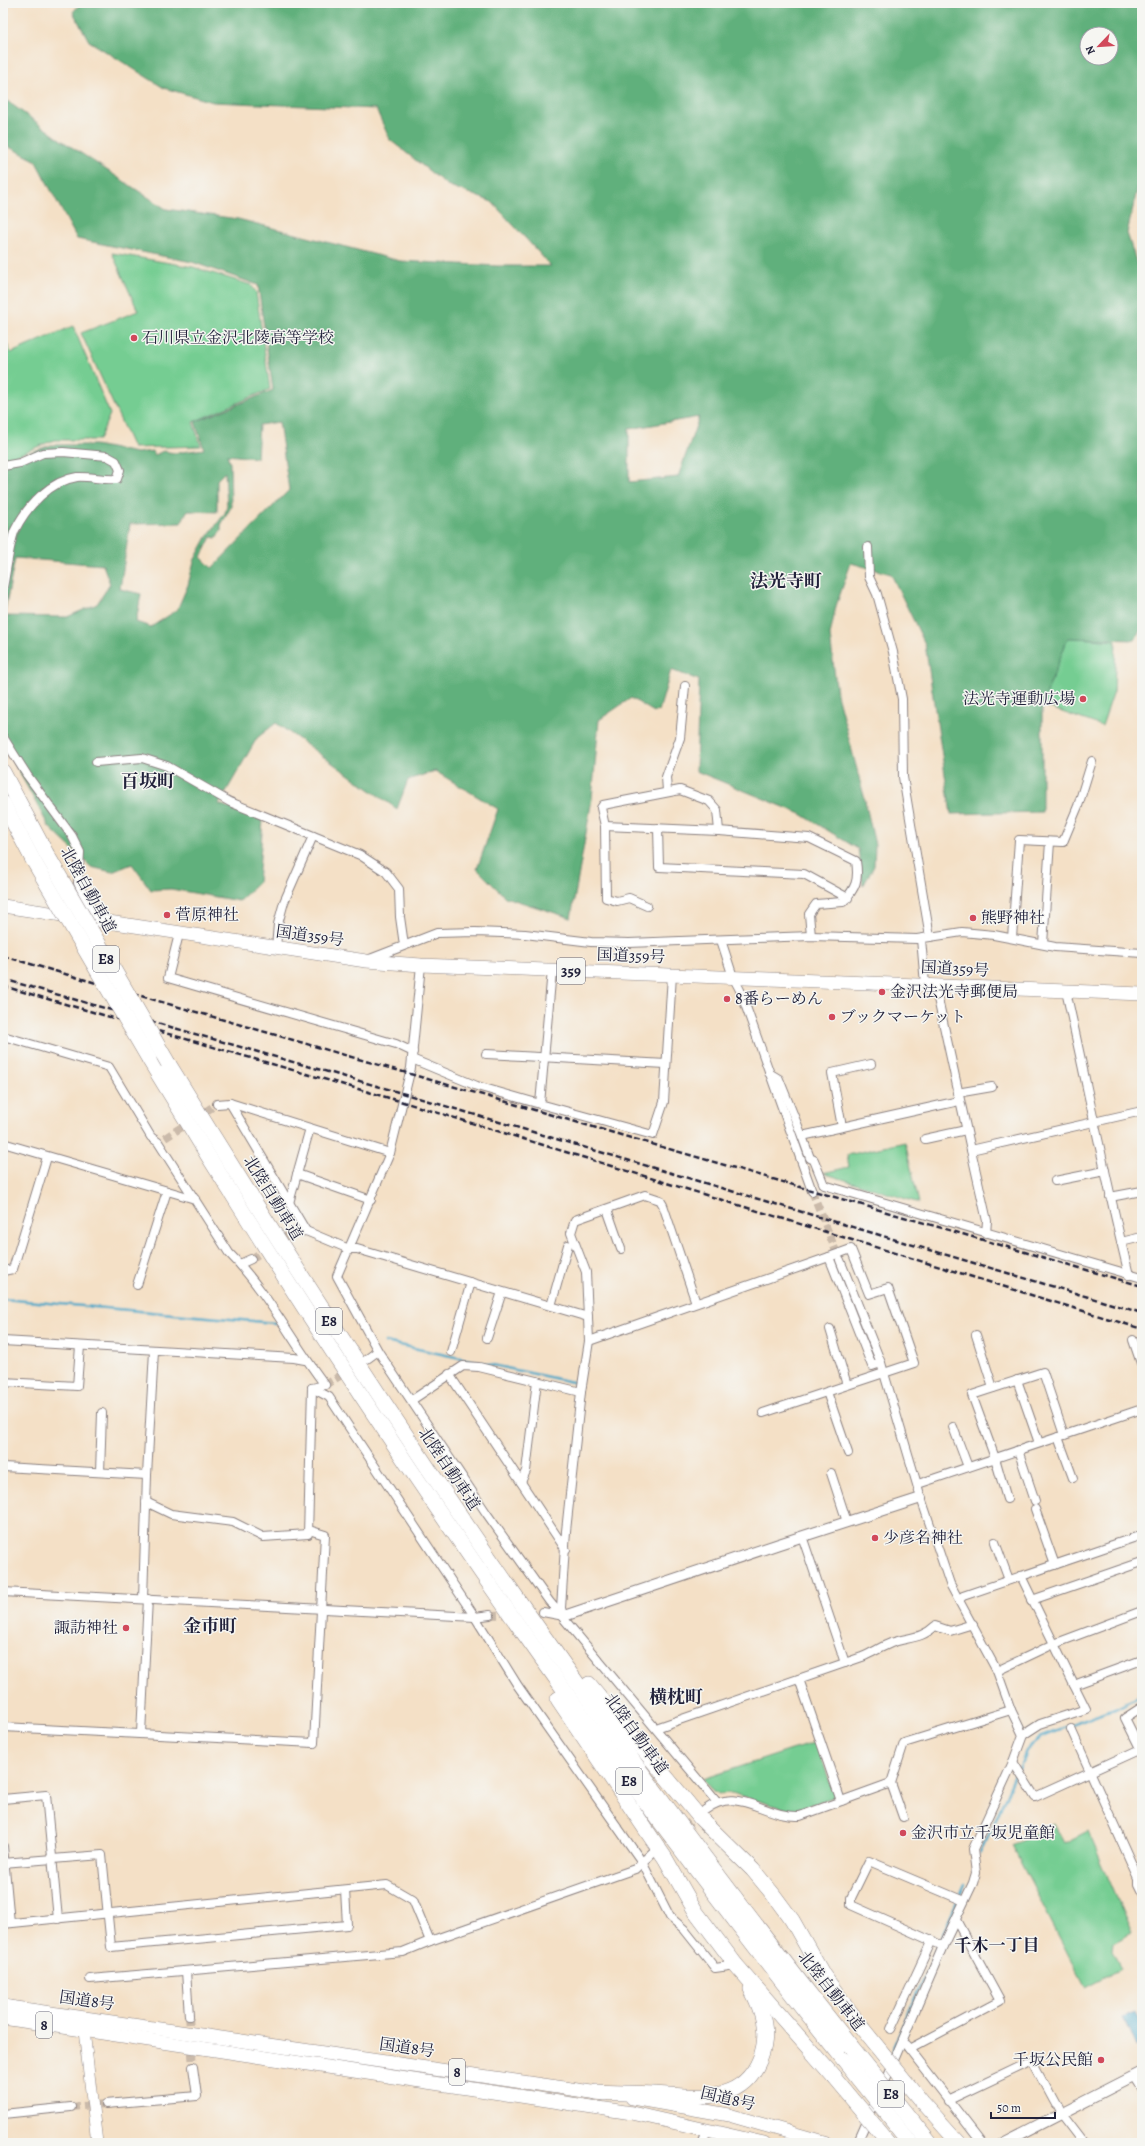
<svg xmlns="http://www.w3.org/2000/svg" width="1145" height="2146" viewBox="0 0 1145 2146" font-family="Alegreya,'Noto Serif JP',serif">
<rect width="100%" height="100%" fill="#f6f6f2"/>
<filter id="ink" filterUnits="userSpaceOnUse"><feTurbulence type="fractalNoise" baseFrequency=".025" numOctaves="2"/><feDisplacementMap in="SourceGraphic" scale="8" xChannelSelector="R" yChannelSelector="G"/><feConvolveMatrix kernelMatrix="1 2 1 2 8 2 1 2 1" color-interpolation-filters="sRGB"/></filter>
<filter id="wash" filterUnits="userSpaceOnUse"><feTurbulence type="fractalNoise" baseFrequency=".012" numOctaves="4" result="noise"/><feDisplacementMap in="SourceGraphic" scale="16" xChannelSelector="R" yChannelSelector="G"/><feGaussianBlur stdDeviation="0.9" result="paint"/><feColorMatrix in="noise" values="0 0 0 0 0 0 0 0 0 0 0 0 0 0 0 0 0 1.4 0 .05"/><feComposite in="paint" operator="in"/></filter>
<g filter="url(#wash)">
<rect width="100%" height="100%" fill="#f4e0c6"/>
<g fill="#75cd92" stroke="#4c7866">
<polygon points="112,253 193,267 251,285 256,292 270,389 193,422 201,446 133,448 81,333 138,311"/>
<polygon points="73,326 110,414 99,440 54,440 3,461 3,343 6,342 11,353"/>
<polygon points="1068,637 1116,641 1114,691 1102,726 1042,705"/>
<polygon points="905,1142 919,1203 823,1173 849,1167 847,1155"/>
<polygon points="816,1742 834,1794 833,1797 793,1811 732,1793 719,1794 713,1792 703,1779"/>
<polygon points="1054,1824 1064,1843 1088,1831 1132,1933 1113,1943 1112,1951 1121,1968 1085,1987 1012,1846"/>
</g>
<path fill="#60b07c" stroke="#41695c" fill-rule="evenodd" d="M 81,3 L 1142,3 L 1142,181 L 1139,182 L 1127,233 L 1142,280 L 1142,630 L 1134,640 L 1068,638 L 1042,705 L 1042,812 L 951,814 L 925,644 L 891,574 L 851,563 L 836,606 L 830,635 L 837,694 L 864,796 L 875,845 L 874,866 L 863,886 L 858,849 L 801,814 L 696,771 L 699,680 L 671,670 L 659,711 L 654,712 L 631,698 L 599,720 L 592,799 L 571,918 L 505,897 L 477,869 L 498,809 L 435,771 L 408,780 L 397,809 L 276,723 L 257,738 L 219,804 L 263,820 L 258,883 L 239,901 L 171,889 L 151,890 L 132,864 L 112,872 L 91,867 L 49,827 L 3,742 L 3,462 L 51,445 L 95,445 L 137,453 L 152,451 L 155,455 L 163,451 L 175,453 L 204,449 L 195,422 L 273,390 L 258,285 L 192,262 L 77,239 L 35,160 L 3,144 L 3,98 L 61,140 L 166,209 L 238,219 L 400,261 L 498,266 L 551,266 L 492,202 L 447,185 L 390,140 L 376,109 L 213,102 L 164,88 L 89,41 L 73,12 ZM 1087,34 L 1111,34 L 1111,58 L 1087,58 ZM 699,417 L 678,477 L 629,482 L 629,429 ZM 279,422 L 289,490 L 212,568 L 201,557 L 211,537 L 216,538 L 221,531 L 221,525 L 231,507 L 230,463 L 227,455 L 257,458 L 259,425 ZM 225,472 L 227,506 L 225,513 L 207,537 L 194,561 L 188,585 L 177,610 L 151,627 L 136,622 L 141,594 L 120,589 L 130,524 L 181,523 L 187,511 L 217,512 L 217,480 ZM 15,558 L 103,565 L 110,584 L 97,604 L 67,617 L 4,616 Z"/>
<polygon fill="#49a7c8" stroke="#366482" points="1135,2012 1142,2029 1142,2044 1136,2047 1123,2017"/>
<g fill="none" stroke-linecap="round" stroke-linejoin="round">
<g stroke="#49a7c8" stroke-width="2.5">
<polyline points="3,1299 275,1323"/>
<polyline points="385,1342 577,1383"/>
<polyline points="1019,1768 1026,1751 1039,1737 1115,1709 1142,1695"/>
<polyline points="981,1853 1016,1773"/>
<polyline points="892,2050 965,1884"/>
</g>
</g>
</g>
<g filter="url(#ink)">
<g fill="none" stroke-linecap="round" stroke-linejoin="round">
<g stroke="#cabaaa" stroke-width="8" stroke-dasharray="8 4" stroke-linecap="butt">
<polyline points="165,1138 217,1104"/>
<polyline points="812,1191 839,1259"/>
<polyline points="251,1259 293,1232"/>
<polyline points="325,1385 348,1371"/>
<polyline points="490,1615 512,1614"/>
<polyline points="656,1850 700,1814"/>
<polyline points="189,2016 193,2067"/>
<polyline points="71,2107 106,2104"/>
</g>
<g stroke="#8b8180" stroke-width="10">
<g id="minor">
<path d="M 3,466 L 20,463 L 43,453 L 63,452 L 107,456 L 116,461 L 120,470 L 117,479 C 103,480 88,476 77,477 C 50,481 27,506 15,530 C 10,540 6,573 3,587"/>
<polyline points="868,547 869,577 877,594 893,652 902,699 903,777 930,937"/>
<polyline points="3,737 27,775 72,836 80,852 78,883 87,902 100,920"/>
<polyline points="96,762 142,758 167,766 230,802 360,855 386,872 399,889 400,917 404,945"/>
<polyline points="667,791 666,777 680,738 685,686"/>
<polyline points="605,826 601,808 603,805 680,790 709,801 717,810 719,831"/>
<polyline points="658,828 659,867 804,874 848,898"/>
<path d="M 647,906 L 629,898 L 617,901 L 606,898 L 605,826 L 719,831 L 809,838 L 856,861 C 859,880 856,888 843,902 L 816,904 L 809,914 L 811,936"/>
<polyline points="179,934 168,978 396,1044 413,1052"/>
<polyline points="1012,938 1019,840 1063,842 1078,806 1092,761"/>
<polyline points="921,939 925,984"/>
<polyline points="721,940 733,977 740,990 812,1191"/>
<polyline points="1043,944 1050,842"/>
<polyline points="276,948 278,924 284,902 313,836"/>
<polyline points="370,959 437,933 475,932 525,934 591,942 629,943 811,936 917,939 962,932 994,935 1055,947 1142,953"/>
<polyline points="421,965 411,1068 390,1153 337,1276 378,1351 487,1514 549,1601 716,1801"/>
<polyline points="552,970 540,1104 653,1135 664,1102 672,975"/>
<polyline points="935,985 971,1150 1142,1111"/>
<path d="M 1066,991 C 1087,1086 1106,1181 1129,1275"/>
<path d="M 3,1036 L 109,1067 L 151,1137 L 158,1142 L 229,1253 C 267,1291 292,1342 325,1385 L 312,1388"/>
<polyline points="486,1054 666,1064"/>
<polyline points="412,1059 477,1086 540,1104"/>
<polyline points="769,1073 779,1079 802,1136 959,1101"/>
<polyline points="957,1093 992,1087"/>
<polyline points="230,1103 306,1231"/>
<polyline points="217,1104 230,1103 390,1153"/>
<polyline points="842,1127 832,1073 871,1064"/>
<polyline points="802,1136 810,1158 814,1160 824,1185 1142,1278"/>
<polyline points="925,1139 966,1130"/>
<polyline points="3,1143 195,1199"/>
<polyline points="971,1150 987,1221 986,1233"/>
<polyline points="297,1174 371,1200"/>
<polyline points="1055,1181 1105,1171"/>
<polyline points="1110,1197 1142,1191"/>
<polyline points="289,1203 310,1128"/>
<polyline points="607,1209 621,1249"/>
<polyline points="293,1232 306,1231 349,1249 357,1249 588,1317"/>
<polyline points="1121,1242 1142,1237"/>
<polyline points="840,1260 881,1363 921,1498 950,1584 997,1671 1011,1710 1023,1735 1013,1762 973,1849 976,1873 973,1883 943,1946 882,2088"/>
<polyline points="240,1264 251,1259"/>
<polyline points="3,1271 13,1269 47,1157"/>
<polyline points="137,1285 167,1191"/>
<polyline points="551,1306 568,1245"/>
<polyline points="830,1329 847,1385"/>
<polyline points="976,1335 993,1388"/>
<polyline points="487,1338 502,1292"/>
<polyline points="1133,1340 1142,1366"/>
<polyline points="3,1341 294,1358 305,1360"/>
<polyline points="589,1341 829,1257 872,1366 881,1363"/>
<polyline points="451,1352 471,1282"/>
<polyline points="367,1359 378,1351"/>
<polyline points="449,1374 566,1550"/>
<polyline points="1017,1380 1039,1443"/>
<polyline points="3,1382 77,1386 80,1346"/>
<polyline points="312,1388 329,1397 475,1617 518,1686 642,1862 670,1917 684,1929 715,1968 736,1965"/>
<polyline points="827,1392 848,1453"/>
<polyline points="412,1400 463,1366 479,1367 581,1392"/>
<polyline points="763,1413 914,1363 888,1288 869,1294 851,1249 829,1257"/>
<polyline points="953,1427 968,1467"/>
<polyline points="1058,1437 1073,1478"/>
<polyline points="1018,1450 1035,1501"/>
<polyline points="3,1467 147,1475"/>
<polyline points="100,1472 102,1413"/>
<polyline points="831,1473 847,1522"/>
<polyline points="521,1482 526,1471 537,1381"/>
<polyline points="918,1484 1142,1409"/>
<polyline points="1007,1499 995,1458 972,1395 1043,1372 1064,1435"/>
<polyline points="146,1502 171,1514 233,1522 263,1537 308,1534 312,1388"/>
<polyline points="1035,1509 1055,1565"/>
<polyline points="802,1536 845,1663"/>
<polyline points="995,1542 1009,1580"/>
<polyline points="1021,1576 1074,1685 1142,1660"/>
<polyline points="3,1592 475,1617 490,1615"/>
<polyline points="143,1599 147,1475 154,1351"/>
<polyline points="960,1599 963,1596 1142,1535"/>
<polyline points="1032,1600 1142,1562"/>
<polyline points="543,1612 564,1616"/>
<polyline points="563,1615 561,1608 566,1531 581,1392 589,1341 586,1272 571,1233 575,1220 645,1195 660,1200 663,1205 696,1303"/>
<polyline points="997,1671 1054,1644 1142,1611"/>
<polyline points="799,1679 841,1801"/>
<polyline points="1142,1707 1125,1718 1142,1752"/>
<polyline points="3,1727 314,1743 325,1535 309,1530"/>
<path d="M 656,1728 L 862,1657 C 872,1653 881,1647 891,1643 C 908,1637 922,1639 935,1626 L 950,1631 L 973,1624"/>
<polyline points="1071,1729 1138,1878 1138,1884 1142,1892"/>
<polyline points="141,1733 148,1599"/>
<polyline points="1023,1735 1040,1724 1086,1709 1074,1685"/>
<polyline points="1013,1762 1035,1797 1136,1751 1142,1753"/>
<polyline points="891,1783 903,1817"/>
<polyline points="3,1799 46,1795 58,1919"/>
<path d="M 705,1810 C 738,1784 764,1818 800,1816 L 891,1783 L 904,1743 L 1011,1710"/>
<polyline points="3,1846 10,1923"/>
<polyline points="3,1863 102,1855 111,1947 347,1925 345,1890"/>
<polyline points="3,1924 387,1885 413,1900 430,1941"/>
<polyline points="943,1946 851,1905 851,1898 869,1861 964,1901"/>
<polyline points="186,1971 189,2016"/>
<polyline points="90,1979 403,1952 430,1941 635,1869 652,1853"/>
<polyline points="891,2029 932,1940"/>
<polyline points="906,2045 982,2143"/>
<polyline points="909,2049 1000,2001 956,1920"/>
<polyline points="1132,2077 1142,2092"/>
<polyline points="948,2101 1032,2061 1060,2113 1083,2143"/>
<polyline points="106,2104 197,2096 193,2067"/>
<polyline points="3,2114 71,2107"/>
<polyline points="702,2143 708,2129"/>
<polyline points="857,2143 877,2098"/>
</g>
</g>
<g stroke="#8b8180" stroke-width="12">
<g id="tertiary">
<polyline points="564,1616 779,1544 921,1498"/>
<polyline points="1003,2143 1142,2072"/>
</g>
</g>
<g stroke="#8b8180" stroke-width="12">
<polyline id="secondary" points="83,2022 97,2143"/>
</g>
<g stroke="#8b8180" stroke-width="14">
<g id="trunk">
<polyline points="3,906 366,961 421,965 1142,994"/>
<polyline points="3,2006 605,2094"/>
<polyline points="3,2018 632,2113 764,2143"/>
<polyline points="632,2098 729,2115 827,2143"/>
</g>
</g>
<g stroke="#8b8180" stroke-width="16">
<g id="motorway">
<polyline points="3,772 46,853"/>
<polyline points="3,803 33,860"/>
<path d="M 149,1059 C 359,1407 590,1742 844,2060"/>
<path d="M 168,1063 C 377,1404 601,1734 851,2046"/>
<polyline points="589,1684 701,1819 753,1870 772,1893 792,1920 823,1975 862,2028"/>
<polyline points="558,1699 665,1858 696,1912 736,1965 834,2077"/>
<path d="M 596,2092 C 616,2093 635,2093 654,2094 C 695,2096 741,2106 760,2059 C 770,2034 763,2011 751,1989"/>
</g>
</g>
<use href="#minor" stroke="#fff" stroke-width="8"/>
<use href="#tertiary" stroke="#fff" stroke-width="10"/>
<use href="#secondary" stroke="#fff" stroke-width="11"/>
<use href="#trunk" stroke="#fff" stroke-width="13"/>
<use href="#motorway" stroke="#fff" stroke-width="15"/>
<g stroke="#22223b" stroke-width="2.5" stroke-dasharray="6 3" stroke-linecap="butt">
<polyline points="3,956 1142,1286"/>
<polyline points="3,979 405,1094 1142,1313"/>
<polyline points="3,986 403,1102 1142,1329"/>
</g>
<g stroke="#8b8180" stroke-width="16" stroke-linecap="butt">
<g id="motorway-bridge">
<polyline points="46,853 168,1063"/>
<polyline points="33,860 149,1059"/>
<polyline points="862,2028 922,2102 959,2143"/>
<polyline points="851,2046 930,2143"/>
<polyline points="844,2060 911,2143"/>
<polyline points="834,2077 889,2143"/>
</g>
</g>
<use href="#motorway-bridge" stroke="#fff" stroke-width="15"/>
</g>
</g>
<g fill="#d1495b" stroke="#f6f6f2" stroke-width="1.5">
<circle cx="134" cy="338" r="4"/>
<circle cx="1083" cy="699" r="4"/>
<circle cx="167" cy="915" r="4"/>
<circle cx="973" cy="918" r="4"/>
<circle cx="882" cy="992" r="4"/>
<circle cx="727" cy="999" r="4"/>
<circle cx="832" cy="1017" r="4"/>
<circle cx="875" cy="1538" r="4"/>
<circle cx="126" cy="1628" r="4"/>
<circle cx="903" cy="1833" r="4"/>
<circle cx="1101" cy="2060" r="4"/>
</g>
<g text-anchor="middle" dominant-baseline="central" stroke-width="3" stroke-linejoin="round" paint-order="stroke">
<g fill="#f6f6f2" stroke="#626272" stroke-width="1">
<rect x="93" y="946" width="26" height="26" rx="3"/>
<rect x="557" y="958" width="28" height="26" rx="3"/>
<rect x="316" y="1308" width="26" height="26" rx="3"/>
<rect x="616" y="1768" width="26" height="26" rx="3"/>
<rect x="36" y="2012" width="16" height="26" rx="3"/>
<rect x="449" y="2059" width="16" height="26" rx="3"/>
<rect x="878" y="2081" width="26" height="26" rx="3"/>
</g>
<g font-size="15" font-weight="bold" fill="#22223b">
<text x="106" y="959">E8</text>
<text x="571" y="971">359</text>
<text x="329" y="1321">E8</text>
<text x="629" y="1781">E8</text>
<text x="44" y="2025">8</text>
<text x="457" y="2072">8</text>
<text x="891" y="2094">E8</text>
</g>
<g font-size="16" fill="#22223b" stroke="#f6f6f2" text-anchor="start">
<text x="142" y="338">石川県立金沢北陵高等学校</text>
<text x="1075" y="699" text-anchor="end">法光寺運動広場</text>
<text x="175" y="915">菅原神社</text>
<text x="981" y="918">熊野神社</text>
<text x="890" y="992">金沢法光寺郵便局</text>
<text x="735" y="999">8番らーめん</text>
<text x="840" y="1017">ブックマーケット</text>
<text x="883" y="1538">少彦名神社</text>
<text x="118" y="1628" text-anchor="end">諏訪神社</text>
<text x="911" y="1833">金沢市立千坂児童館</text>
<text x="1093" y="2060" text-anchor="end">千坂公民館</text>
</g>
<g font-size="16" fill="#22223b" stroke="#f6f6f2">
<text transform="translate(88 890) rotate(61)">北陸自動車道</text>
<text transform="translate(310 936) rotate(8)">国道359号</text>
<text transform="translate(631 956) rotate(2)">国道359号</text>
<text transform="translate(955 969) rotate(3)">国道359号</text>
<text transform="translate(273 1198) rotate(58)">北陸自動車道</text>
<text transform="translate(449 1469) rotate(56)">北陸自動車道</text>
<text transform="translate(636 1734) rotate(54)">北陸自動車道</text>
<text transform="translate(831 1991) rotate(52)">北陸自動車道</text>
<text transform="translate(87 2001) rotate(8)">国道8号</text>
<text transform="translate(407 2048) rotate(8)">国道8号</text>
<text transform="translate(728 2099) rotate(13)">国道8号</text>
</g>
<g font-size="17" font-weight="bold" fill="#22223b" stroke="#f6f6f2">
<text x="997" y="1945">千木一丁目</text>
</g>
<g font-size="18" font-weight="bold" fill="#22223b" stroke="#f6f6f2">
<text x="786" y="581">法光寺町</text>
<text x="148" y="781">百坂町</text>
<text x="210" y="1626">金市町</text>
<text x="676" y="1697">横枕町</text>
</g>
</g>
<rect width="1145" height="2146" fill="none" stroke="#f6f6f2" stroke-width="16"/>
<g transform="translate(1099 46) rotate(245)"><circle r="19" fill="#f6f6f2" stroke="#a1a1a9"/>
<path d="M0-3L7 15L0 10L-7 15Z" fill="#d1495b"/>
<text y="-6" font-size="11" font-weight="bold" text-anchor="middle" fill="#22223b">N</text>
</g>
<path d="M991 2112v6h64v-6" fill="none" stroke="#22223b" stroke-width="2"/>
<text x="997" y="2112" font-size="12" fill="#22223b" stroke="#f6f6f2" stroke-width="3" paint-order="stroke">50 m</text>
</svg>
